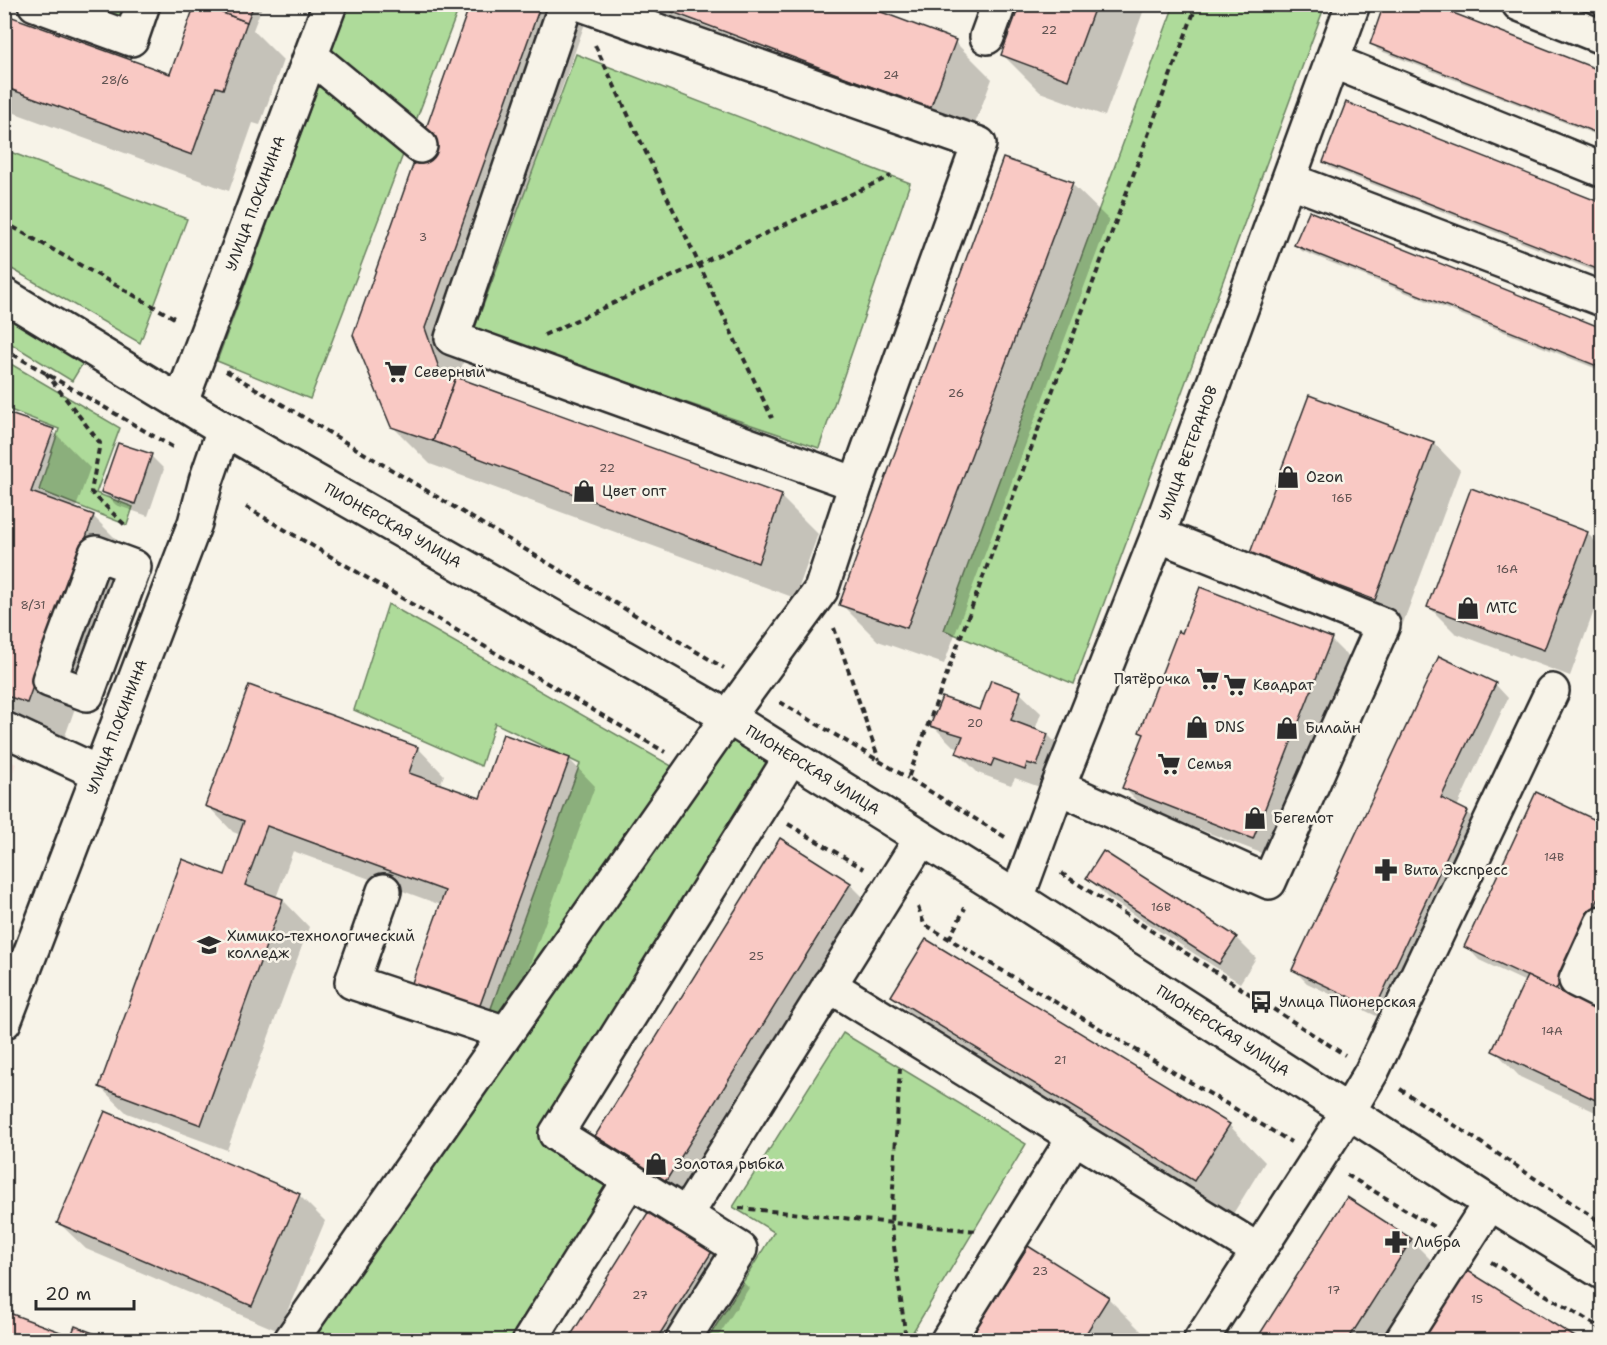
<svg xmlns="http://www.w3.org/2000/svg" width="1607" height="1345" viewBox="0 0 1607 1345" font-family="'Shantell Sans',sans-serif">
<rect width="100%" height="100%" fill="#f7f3e8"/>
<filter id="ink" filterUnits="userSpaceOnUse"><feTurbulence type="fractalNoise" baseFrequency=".0167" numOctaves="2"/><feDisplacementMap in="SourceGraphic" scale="12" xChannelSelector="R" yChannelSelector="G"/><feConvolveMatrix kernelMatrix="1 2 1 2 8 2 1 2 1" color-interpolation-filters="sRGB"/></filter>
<g filter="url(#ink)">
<polygon fill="#f8e6dd" points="5,759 16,764 5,793"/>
<g fill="#aedb9a" stroke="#6c8362" stroke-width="1.5">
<polygon points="52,5 137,5 128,31"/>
<polygon points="348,5 460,5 310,399 217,361"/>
<polygon points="1174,5 1325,5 1074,684 944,630"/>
<polygon points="576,54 910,183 819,448 474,330"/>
<polygon points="5,150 187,219 140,343 5,265"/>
<polygon points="4,309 86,358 72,381 5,340"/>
<polygon points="4,360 120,428 96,493 133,507 127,525 39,490 59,429 5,408"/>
<polygon points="388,604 675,768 507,1014 490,1011 580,764 495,723 481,766 354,710"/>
<polygon points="730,739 770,765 540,1138 608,1182 511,1340 312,1340"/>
<polygon points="843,1033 1026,1144 908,1340 707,1340 774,1232 733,1207"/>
</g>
<g fill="#0003">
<polygon points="194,4 263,4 253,30 283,60 260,125 253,123 229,191 4,109 4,15 171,76 196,6"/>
<polygon points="471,4 574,4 587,18 462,366 467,383 781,497 818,534 795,598 430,464 392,426"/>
<polygon points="621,4 647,4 937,113 938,110 655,4 856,4 955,42 992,79 967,145"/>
<polygon points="1022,4 1146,4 1105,116 1040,92 1003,55"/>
<polygon points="1426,4 1602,72 1602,137 1378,50 1372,43"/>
<polygon points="1347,104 1602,205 1602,274 1331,168 1325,162"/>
<polygon points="1072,184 1109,220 944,664 878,641 841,604"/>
<polygon points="1310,213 1602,329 1602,371 1302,251 1295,245"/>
<polygon points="1310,397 1434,443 1460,470 1402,626 1278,579 1252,553"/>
<polygon points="4,413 53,431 90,468 75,510 93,516 130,553 64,739 4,718"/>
<polygon points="151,456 164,469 148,516 116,505 103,492"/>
<polygon points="1587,533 1602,548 1602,589 1570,676 1455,633 1428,606"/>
<polygon points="1183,634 1331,640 1351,660 1274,858 1144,808 1124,788 1145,736 1141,732"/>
<polygon points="992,682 1020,693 1041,713 1035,730 1048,735 1068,755 1045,789 1015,778 1011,785 978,773 958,753 960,748 952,745 932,725 981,711"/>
<polygon points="1495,684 1508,698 1457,807 1467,812 1481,825 1389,1022 1307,983 1294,970"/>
<polygon points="250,687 418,748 444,775 440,785 481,800 569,759 595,786 502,1041 437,1017 441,905 293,851 276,898 283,900 309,927 227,1150 127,1113 100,1087 225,877 241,835 233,832 207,805"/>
<polygon points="1602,821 1602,932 1571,999 1602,1013 1602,1115 1520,1077 1494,1050 1526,982 1479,960 1466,946 1601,824"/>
<polygon points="1088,878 1236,938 1256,958 1240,983 1108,898"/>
<polygon points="850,884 887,921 703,1217 633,1173 597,1136"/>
<polygon points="893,996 1229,1125 1265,1162 1231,1217 930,1033"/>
<polygon points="299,1195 325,1221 279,1331 86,1249 59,1223"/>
<polygon points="1348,1200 1411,1240 1448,1277 1408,1340 1258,1340"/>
<polygon points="650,1213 712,1251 749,1288 716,1340 570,1340"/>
<polygon points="1028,1248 1108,1298 1145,1335 1142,1340 971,1340"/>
<polygon points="1461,1268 1577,1340 1429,1340 1421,1332"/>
<polygon points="4,1313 72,1338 97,1336 101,1340 4,1340"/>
</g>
<g fill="#f9c9c4" stroke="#2b2b2b" stroke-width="1.5">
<polygon points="195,4 199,4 247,22 223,89 216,87 192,155 4,87 4,14 170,74"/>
<polygon points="199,4 254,4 247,22"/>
<polygon points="470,4 541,4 425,328 440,371 456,377 433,441 391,427 353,335"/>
<polygon points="651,4 860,4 956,40 930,109"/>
<polygon points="1020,4 1096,4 1068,80 1001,55"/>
<polygon points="1384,4 1430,4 1602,71 1602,135 1370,44"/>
<polygon points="1346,102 1602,203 1602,271 1323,162"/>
<polygon points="1003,158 1073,182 907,628 839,605"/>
<polygon points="1309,211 1602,328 1602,368 1294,245"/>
<polygon points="456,377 782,495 758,563 433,441"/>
<polygon points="1309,395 1434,442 1375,600 1250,553"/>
<polygon points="4,412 54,429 31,492 94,515 27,703 4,695"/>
<polygon points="118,443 152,454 135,504 101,492"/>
<polygon points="1471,488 1588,532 1544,650 1427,607"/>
<polygon points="1200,587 1332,638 1253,839 1122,788 1144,734 1139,732 1178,631 1182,633"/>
<polygon points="1439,656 1496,683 1441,798 1468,811 1375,1009 1292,970"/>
<polygon points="991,680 1021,691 1011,720 1048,734 1037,766 1027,763 1025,770 994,759 991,766 956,753 963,736 930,726 942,697 980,710"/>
<polygon points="249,685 418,747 409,773 480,798 503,734 570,758 476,1016 409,991 445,891 267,826 245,885 283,899 201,1125 99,1087 182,859 225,875 244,821 205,806"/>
<polygon points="1536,792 1602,823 1602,891 1556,990 1464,947"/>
<polygon points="780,838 851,883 666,1181 595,1136"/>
<polygon points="1103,851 1237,937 1219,964 1086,878"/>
<polygon points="926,939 1230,1124 1194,1181 891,996"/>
<polygon points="1527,976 1602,1012 1602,1103 1492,1051"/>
<polygon points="105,1111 300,1194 252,1306 57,1223"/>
<polygon points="1347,1197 1412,1239 1348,1340 1256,1340"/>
<polygon points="649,1211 713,1250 656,1340 568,1340"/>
<polygon points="1028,1246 1109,1297 1082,1340 969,1340"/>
<polygon points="1460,1266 1580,1340 1432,1340 1419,1332"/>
<polygon points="4,1311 71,1336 75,1326 98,1335 95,1340 4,1340"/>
</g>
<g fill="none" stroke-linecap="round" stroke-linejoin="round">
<g stroke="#2b2b2b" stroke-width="38">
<g id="minor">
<polyline points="35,4 131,39 143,4"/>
<polyline points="566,4 452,338 856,484"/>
<polyline points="1519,4 1602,37"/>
<polyline points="987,37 999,4"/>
<polyline points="311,56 420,146"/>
<polyline points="1332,61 1602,170"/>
<polyline points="1289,180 1602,299"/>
<path id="s1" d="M 4,295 L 224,429 L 728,717 L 1017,898 L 1490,1203 L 1602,1272"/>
<path id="s2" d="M 181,402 L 330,4"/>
<polygon points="96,553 134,567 87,694 49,680"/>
<polyline points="4,729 99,773"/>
<polyline points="1058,787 1269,882 1383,625 1158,535"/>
<polyline points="384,891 352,982 506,1033"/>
<path id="s3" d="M 1017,898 L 1058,787 L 1158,535 L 1353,4"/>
<polyline points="1602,923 1576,980 1602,993"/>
<polyline points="829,985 1259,1251"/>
<path id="s4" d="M 4,1022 L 195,523 L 206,481 L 224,429"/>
<polyline points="686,1215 556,1134 791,757"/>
<polyline points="291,1340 728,717 821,590 856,484 979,144 581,4"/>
<polyline points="530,1340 630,1180"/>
<polyline points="683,1340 740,1249 686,1215 921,839"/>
<polyline points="948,1340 1075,1136"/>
<polyline points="1201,1340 1348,1112 1372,1071 1552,691"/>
<polyline points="1402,1340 1490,1203"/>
</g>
</g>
<g stroke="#2b2b2b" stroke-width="4" stroke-dasharray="6 4.5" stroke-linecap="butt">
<polyline points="595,45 772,418"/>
<polyline points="4,222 176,319"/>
<polyline points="544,335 891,176"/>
<polyline points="4,349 176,449"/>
<polyline points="226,371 724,668"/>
<polyline points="46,373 100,443 91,492 127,527"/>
<polyline points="246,507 665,752"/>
<polyline points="834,628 879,760"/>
<polyline points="780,702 908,778"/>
<polyline points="788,824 864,869"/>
<polyline points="1005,837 908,778 1197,4"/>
<polyline points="1061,873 1345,1055"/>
<polyline points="918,907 924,924 1291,1142"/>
<polyline points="949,939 965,908"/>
<polyline points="900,1068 891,1223 906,1340"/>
<polyline points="1400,1089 1602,1223"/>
<polyline points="1347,1175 1436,1228"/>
<polyline points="739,1208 977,1231"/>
<polyline points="1491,1262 1602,1329"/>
</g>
<use href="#minor" stroke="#f7f3e8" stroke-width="33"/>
</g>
</g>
<defs>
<g id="supermarket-bare" transform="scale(1.8)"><path d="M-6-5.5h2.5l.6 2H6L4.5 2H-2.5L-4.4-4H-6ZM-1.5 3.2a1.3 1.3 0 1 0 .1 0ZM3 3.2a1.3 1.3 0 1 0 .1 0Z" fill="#2b2b2b" stroke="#f7f3e8" stroke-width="2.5" paint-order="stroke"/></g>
<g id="shop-bare" transform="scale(1.8)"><path d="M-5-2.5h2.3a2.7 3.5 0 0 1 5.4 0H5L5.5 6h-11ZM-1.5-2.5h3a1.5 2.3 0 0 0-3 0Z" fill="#2b2b2b" stroke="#f7f3e8" stroke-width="2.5" paint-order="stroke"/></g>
<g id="pharmacy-bare" transform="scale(1.8)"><path d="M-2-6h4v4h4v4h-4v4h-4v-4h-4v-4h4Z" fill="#2b2b2b" stroke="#f7f3e8" stroke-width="2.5" paint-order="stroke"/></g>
<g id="university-bare" transform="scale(1.8)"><path d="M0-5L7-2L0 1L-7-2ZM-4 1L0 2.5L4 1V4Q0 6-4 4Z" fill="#2b2b2b" stroke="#f7f3e8" stroke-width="2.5" paint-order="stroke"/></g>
<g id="bus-bare" transform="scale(1.8)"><path d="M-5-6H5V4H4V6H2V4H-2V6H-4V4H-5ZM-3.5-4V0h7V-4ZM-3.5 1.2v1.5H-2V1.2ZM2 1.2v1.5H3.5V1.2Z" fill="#2b2b2b" stroke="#f7f3e8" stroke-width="2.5" paint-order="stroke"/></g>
</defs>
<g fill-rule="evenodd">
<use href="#supermarket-bare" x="396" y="372"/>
<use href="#shop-bare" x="1288" y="477"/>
<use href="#shop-bare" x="584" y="491"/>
<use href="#shop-bare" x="1468" y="608"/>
<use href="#supermarket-bare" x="1208" y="679"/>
<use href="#supermarket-bare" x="1235" y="685"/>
<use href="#shop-bare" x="1197" y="727"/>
<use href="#shop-bare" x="1287" y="728"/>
<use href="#supermarket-bare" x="1169" y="764"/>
<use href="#shop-bare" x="1255" y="818"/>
<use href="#pharmacy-bare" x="1386" y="870"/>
<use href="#university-bare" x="209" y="945"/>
<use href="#bus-bare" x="1261" y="1002"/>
<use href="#shop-bare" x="656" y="1164"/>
<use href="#pharmacy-bare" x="1396" y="1242"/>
</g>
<g text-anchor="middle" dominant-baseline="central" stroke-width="5" stroke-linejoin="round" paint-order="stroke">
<g font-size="12" fill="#5e5251">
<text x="1049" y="30">22</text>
<text x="891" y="75">24</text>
<text x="115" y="80">28/6</text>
<text x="423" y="237">3</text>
<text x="956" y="393">26</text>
<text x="607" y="468">22</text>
<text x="1342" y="498">16Б</text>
<text x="1507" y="569">16А</text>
<text x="33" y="605">8/31</text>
<text x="975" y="723">20</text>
<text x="1554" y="857">14В</text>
<text x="1161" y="907">16В</text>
<text x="756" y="956">25</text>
<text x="1552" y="1031">14А</text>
<text x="1060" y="1060">21</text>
<text x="1040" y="1271">23</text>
<text x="1334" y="1290">17</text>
<text x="640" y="1295">27</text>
<text x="1477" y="1299">15</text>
</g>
<g font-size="15" fill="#2b2b2b" stroke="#f7f3e8">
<text stroke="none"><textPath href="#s2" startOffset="212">УЛИЦА П.ОКИНИНА</textPath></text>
<text stroke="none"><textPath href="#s3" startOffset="477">УЛИЦА ВЕТЕРАНОВ</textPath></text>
<text stroke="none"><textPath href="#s1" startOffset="452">ПИОНЕРСКАЯ УЛИЦА</textPath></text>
<text stroke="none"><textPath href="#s4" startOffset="316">УЛИЦА П.ОКИНИНА</textPath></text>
<text stroke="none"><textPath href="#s1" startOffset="938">ПИОНЕРСКАЯ УЛИЦА</textPath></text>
<text stroke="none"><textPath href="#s1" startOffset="1424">ПИОНЕРСКАЯ УЛИЦА</textPath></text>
</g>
<g font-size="15" fill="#2b2b2b" stroke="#f7f3e8" text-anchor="start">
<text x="414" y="372">Северный</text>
<text x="1306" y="477">Ozon</text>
<text x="602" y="491">Цвет опт</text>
<text x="1486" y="608">МТС</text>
<text x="1190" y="679" text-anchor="end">Пятёрочка</text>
<text x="1253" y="685">Квадрат</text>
<text x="1215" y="727">DNS</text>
<text x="1305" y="728">Билайн</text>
<text x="1187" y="764">Семья</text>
<text x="1273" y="818">Бегемот</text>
<text x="1404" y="870">Вита Экспресс</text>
<text x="227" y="936">Химико-технологический<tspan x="227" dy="17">колледж</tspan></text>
<text x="1279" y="1002">Улица Пионерская</text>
<text x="674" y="1164">Золотая рыбка</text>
<text x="1414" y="1242">Либра</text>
</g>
</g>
<rect width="1607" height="1345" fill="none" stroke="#f7f3e8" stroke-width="24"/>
<rect x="12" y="12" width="1583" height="1321" fill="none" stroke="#2b2b2b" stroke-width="2" filter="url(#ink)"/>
<path d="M36 1300v9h98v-9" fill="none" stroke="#2b2b2b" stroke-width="3"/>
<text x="45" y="1300" font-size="18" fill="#2b2b2b" stroke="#f7f3e8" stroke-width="4.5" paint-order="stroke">20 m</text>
</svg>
